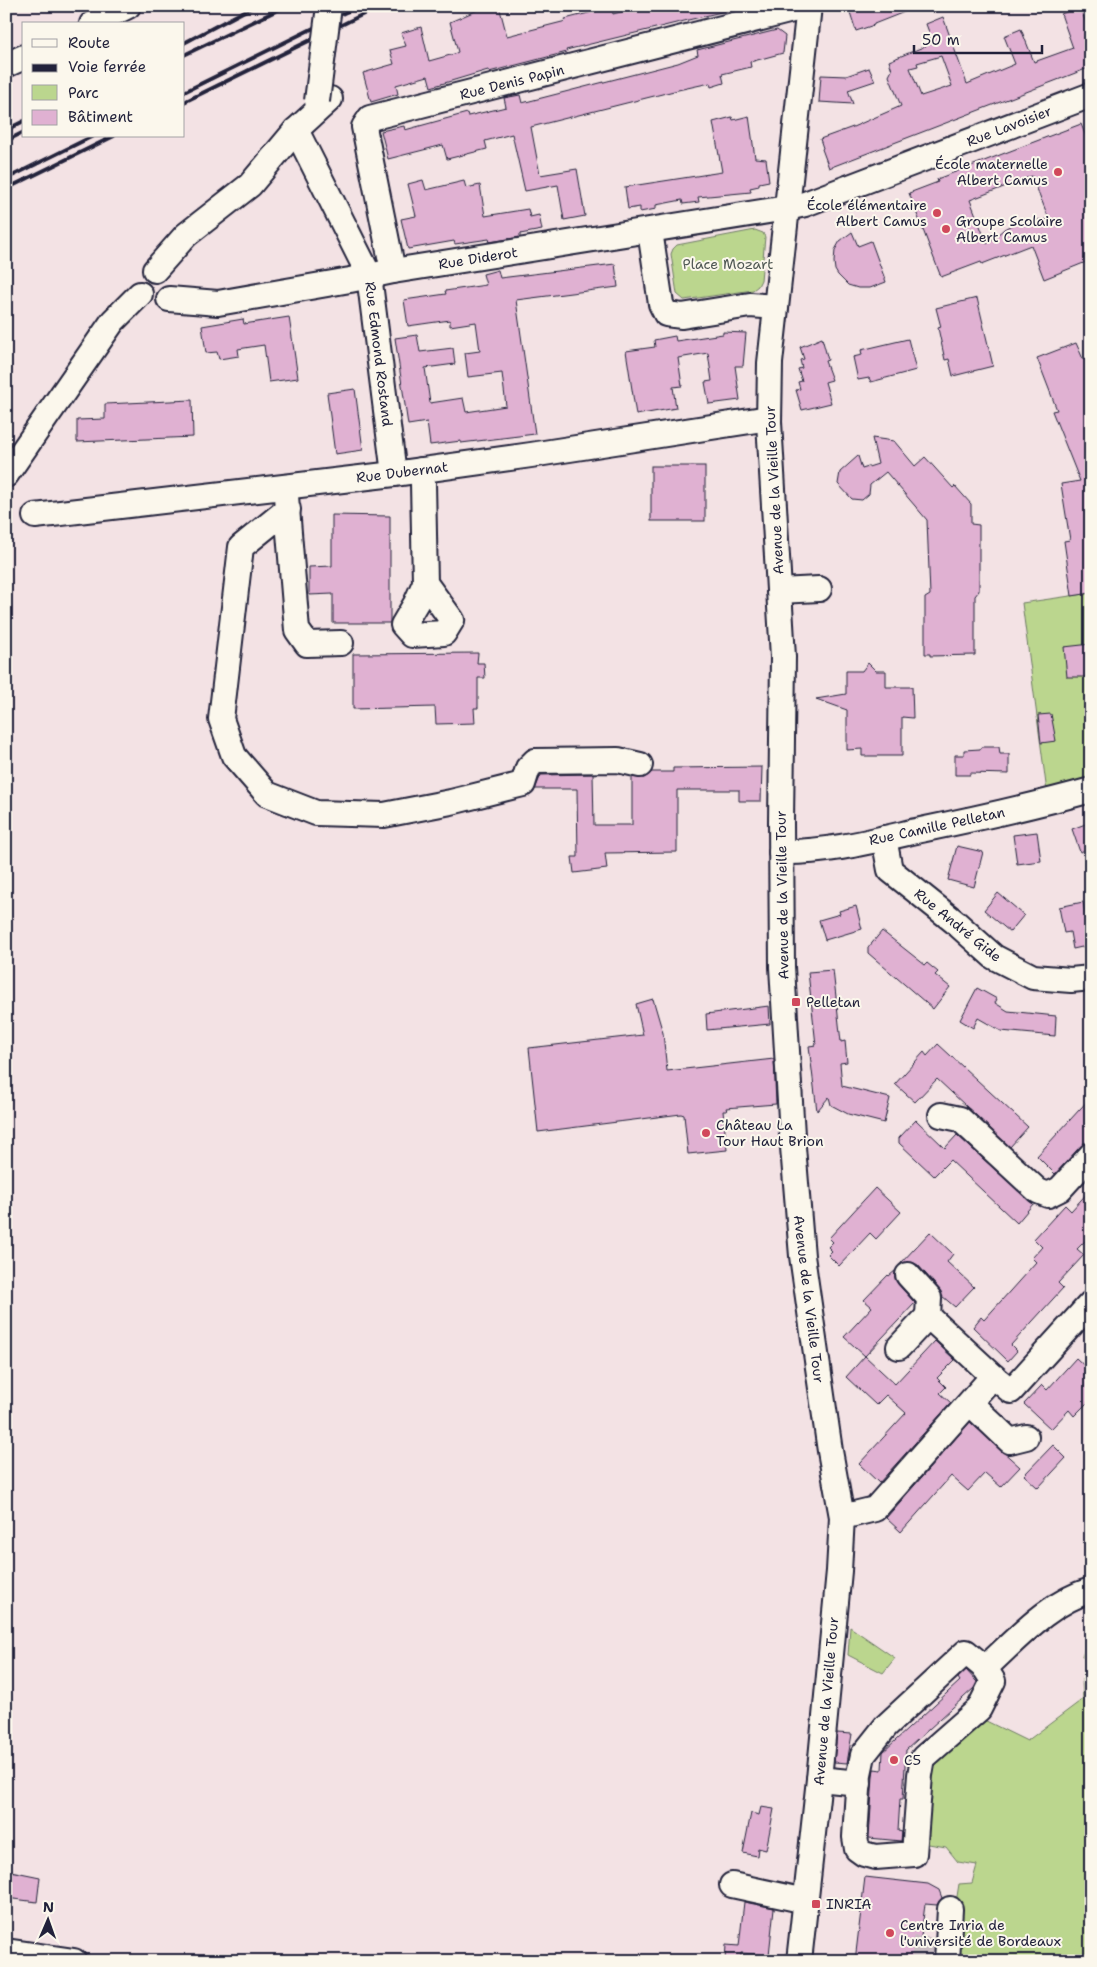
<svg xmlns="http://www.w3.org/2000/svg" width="1097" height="1967" viewBox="0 0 1097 1967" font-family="'Shantell Sans',sans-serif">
<rect width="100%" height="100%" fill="#f3e2e4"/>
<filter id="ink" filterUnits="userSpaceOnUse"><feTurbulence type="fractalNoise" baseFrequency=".02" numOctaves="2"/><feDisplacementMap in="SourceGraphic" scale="10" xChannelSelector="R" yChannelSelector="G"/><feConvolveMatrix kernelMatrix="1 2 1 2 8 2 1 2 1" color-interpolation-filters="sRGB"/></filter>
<g filter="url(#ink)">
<g fill="#bbd68e" stroke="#6e7c64">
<polygon points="755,230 763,233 765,237 761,280 758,286 753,290 684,300 677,294 671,254 673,249 677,245"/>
<polygon points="1091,593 1091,776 1047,792 1022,603"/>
<polygon points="850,1627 895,1658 883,1673 848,1655"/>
<polygon points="1090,1632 1091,1632 1091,1659 1082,1657"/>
<polygon points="1091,1677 1091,1961 952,1961 953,1921 959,1884 972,1883 977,1865 958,1862 946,1847 923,1843 930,1762 978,1717 1027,1741 1083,1699 1082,1679"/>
</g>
<g fill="#e0b1d2" stroke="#22223b" fill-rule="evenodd">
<polygon points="487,6 499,6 507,36 566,21 565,19 612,7 613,14 643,6 724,6 725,11 566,50 567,52 489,72 488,70 431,87 428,76 396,85 398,94 371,102 363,73 394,64 390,50 406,46 401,33 421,27 429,61 454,54 458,52 450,22"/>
<polygon points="848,6 917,6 917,7 874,24 874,25 856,31"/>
<path d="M 1080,7 L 1091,36 L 1091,67 L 829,168 L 822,149 L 823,148 L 820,139 L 853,127 L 901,106 L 889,76 L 892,70 L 889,61 L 933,43 L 926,24 L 943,17 L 967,84 L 1015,64 L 1004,36 L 1021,29 L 1034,62 L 1073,48 L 1061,14 ZM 941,56 L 952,86 L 921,96 L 910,68 L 918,66 L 917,63 Z"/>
<polygon points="777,30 785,36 783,53 750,62 751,67 722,74 724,83 711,87 710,83 678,90 531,127 540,175 577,169 585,216 564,220 558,185 525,191 512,134 485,141 487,149 447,159 443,145 388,159 381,131 404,126 405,130 467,113 468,116 506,107 504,98 520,95 522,103 678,63 698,55 697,50"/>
<polygon points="869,68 875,81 848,90 853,104 819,102 821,75 846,76"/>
<polygon points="749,116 755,158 766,159 769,181 759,183 759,186 750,188 751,192 698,197 699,202 683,204 682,200 656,205 656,209 640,212 640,207 628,209 625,187 722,172 713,122 732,117 733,120"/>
<path d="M 1081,124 L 1091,149 L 1091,260 L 1044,279 L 1031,245 L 982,264 L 981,262 L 941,277 L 909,193 L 938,182 L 937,179 ZM 1032,176 L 1049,219 L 1017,222 L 1004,229 L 987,244 L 970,200 Z"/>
<polygon points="423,180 426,190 464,181 466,188 480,185 485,216 528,209 530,217 539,215 542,230 520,234 520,237 490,242 489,239 455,244 454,241 408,249 401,219 416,216 408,184"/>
<polygon points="852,232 858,246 871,241 886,282 870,288 858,288 848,285 838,275 835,270 834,262 835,250 840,241"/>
<polygon points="615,264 618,287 516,300 535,434 461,443 461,441 430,445 427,422 408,425 395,338 417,335 420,352 453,348 455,364 425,368 430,403 463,398 466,412 506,406 502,373 468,377 465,353 480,351 476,322 450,326 450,320 408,326 404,300 446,294 445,291 486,285 483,274 498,270 500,278"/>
<polygon points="977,298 993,366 953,376 949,359 945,360 938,328 941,327 936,308"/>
<polygon points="289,317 298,378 269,382 264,345 238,349 239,356 219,359 217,352 206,353 202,326 243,319 244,324"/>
<polygon points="723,332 746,333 743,366 735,366 740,400 709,404 705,382 712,381 708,353 678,358 682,386 673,387 676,408 636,415 626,351 655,347 654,340 675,336 676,341 723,334"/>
<polygon points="822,338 828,360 825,361 832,380 825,382 831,403 802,410 796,390 800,389 798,382 802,381 798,369 802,368 800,360 804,359 800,347"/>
<polygon points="908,339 916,370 871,382 869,378 858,380 853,357 862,355 861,350"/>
<polygon points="1076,343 1083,359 1091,356 1091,593 1072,596 1064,541 1070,540 1061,484 1080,481 1052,411 1057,410 1037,358"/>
<polygon points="355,389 363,450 335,454 327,393"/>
<polygon points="192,400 193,437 77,442 77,420 105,419 105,404"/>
<polygon points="872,438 894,441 915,466 925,457 953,488 955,486 971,504 971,524 979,525 979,591 975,596 975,655 930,656 930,654 925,654 925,598 930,595 927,520 886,472 870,485 869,494 862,500 852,499 838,484 840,472 858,456 862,469 878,464"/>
<rect x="651" y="466" width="54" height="55"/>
<polygon points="332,515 390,516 390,623 333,623 333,594 309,595 309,567 332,566"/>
<polygon points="1091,644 1090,677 1067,677 1064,647"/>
<polygon points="478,653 477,663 484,663 485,678 478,678 478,708 474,708 475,723 436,724 435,707 353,709 353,654"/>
<polygon points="868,663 876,671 886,671 886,687 912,687 913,718 902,717 902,756 862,756 862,749 847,750 847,710 816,699 846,694 846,671 862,671"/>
<polygon points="1051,714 1056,741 1041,743 1038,715"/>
<polygon points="981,747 999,747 1000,754 1009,754 1009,774 970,773 970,775 955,775 955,755 964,755 964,750 980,749"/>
<polygon points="762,767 761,801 739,801 739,790 677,790 677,852 605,853 607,869 574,873 572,857 578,857 577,789 535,789 541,775 593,774 594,825 632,825 632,777 644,778 652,772 673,772 673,768"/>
<polygon points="1091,822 1091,848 1080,852 1072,829"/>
<polygon points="1037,832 1041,861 1017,864 1013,835"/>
<polygon points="957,846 983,852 974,887 948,880"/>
<polygon points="998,893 1024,915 1010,932 984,910"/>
<polygon points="1083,902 1091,945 1073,949 1070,932 1064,933 1059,907"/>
<polygon points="856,906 862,929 825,940 819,920 840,914 839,911"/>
<polygon points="882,931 925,965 927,963 938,972 935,975 950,987 933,1009 868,953 868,948"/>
<polygon points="833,970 841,1042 845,1041 847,1062 840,1063 842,1086 890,1098 884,1123 848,1114 831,1105 829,1097 817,1111 809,1046 816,1045 808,972"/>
<polygon points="977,988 997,999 995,1003 1008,1011 1056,1016 1055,1036 1001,1031 978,1018 973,1028 960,1020"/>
<polygon points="653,999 663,1033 667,1071 774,1059 776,1104 726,1108 727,1111 723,1111 727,1150 688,1154 684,1115 681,1114 538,1132 529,1048 643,1035 636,1004"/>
<polygon points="769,1006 770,1024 707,1030 706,1014"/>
<polygon points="938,1044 1028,1127 1010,1147 937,1079 915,1102 895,1084 924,1052 927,1056"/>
<polygon points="1091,1097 1091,1138 1081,1146 1055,1174 1037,1156"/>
<polygon points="916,1120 945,1148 957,1135 1033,1204 1017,1223 950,1160 934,1176 899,1143 899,1138"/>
<polygon points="875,1188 901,1212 876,1239 870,1233 839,1266 828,1255 832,1251 828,1247 833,1242 829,1238"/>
<polygon points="1091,1189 1091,1235 1077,1249 1084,1255 1058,1283 1063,1288 1011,1345 1017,1351 1008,1361 973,1327 981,1317 984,1320 1036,1262 1032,1258 1042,1247 1034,1239 1065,1205 1071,1211"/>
<polygon points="930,1232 953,1254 947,1262 974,1287 955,1307 942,1296 939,1289 918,1265 912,1262 901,1263"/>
<polygon points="896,1270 895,1277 898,1284 915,1303 865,1356 844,1337 872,1307 864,1300 888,1275 889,1276"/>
<polygon points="935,1341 955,1360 937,1378 946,1387 940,1393 951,1403 879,1483 859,1464 906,1413 886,1395 876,1405 846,1377 865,1356 895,1384"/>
<polygon points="1076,1358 1091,1372 1091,1399 1074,1416 1069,1410 1051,1429 1024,1404 1042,1385 1047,1390"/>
<polygon points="970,1422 1020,1467 1001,1487 985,1473 968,1491 951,1476 901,1532 886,1518"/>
<polygon points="1053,1445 1066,1458 1038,1488 1024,1475"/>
<polygon points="966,1670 977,1682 974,1688 906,1750 903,1799 900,1799 898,1831 902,1832 901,1841 869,1838 873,1776 874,1769 882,1770 883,1752 960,1681 958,1678"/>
<polygon points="837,1733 852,1734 847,1763 834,1762"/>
<polygon points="761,1807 774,1809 766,1850 758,1848 757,1856 743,1853 751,1813 759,1815"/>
<polygon points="6,1870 40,1877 37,1902 6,1898"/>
<polygon points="865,1877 928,1884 939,1890 942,1898 937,1905 925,1904 918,1961 855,1961"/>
<polygon points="744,1902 774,1908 769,1955 741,1953 741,1961 725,1961 726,1945 739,1946"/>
</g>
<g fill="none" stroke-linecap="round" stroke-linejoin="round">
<polyline stroke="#c9bcc2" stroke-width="24" stroke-dasharray="24 12" stroke-linecap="butt" points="923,1961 926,1934"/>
<g stroke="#22223b" stroke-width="28">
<g id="minor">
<polyline points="92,24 128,6"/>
<polyline points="6,65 24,57"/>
<polyline points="296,130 369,275 394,474"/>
<polyline points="650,231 661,304 666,314 682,316 750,305 776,307"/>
<polyline points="155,270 186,235 250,185 296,130 330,99"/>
<polyline points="393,271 364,127 370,118 808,6"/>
<polyline points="169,299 218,303 350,280 393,271 787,208 805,204 1091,95"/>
<polyline points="421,470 423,483 425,583 416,603 403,625 412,635 444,633 452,620 425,583"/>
<polyline points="6,475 113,321 140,294"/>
<polyline points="286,496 297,630 307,644 341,643"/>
<polyline points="288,509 241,547 221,719 234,756 267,794 316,813 384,815 451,802 523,784 528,768 535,761 618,760 640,765"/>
<polyline points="35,516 394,474 531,455 769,418"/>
<polyline points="779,591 819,589"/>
<polyline points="884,838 890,870 955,922 994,957 1033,977 1071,980 1091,978"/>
<path d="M 781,852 C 826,853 872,841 916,831 C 975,819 1033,806 1091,790"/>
<polyline points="941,1115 960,1119 1038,1191 1048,1195 1060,1189 1091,1155"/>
<polyline points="908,1275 929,1298 928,1316"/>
<polyline points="899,1347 928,1316 993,1376 1011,1391 1091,1303"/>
<polyline points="970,1403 1010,1441 1026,1437"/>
<polyline points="842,1517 875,1509 993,1376"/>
<polygon points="966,1652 985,1668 993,1681 979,1709 923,1758 920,1775 914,1854 875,1857 864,1854 857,1849 855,1837 859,1774 863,1755 886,1726"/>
<path d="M 985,1668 C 1018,1638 1048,1603 1091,1590"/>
<polyline points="819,1779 859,1783"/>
<polyline points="732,1885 806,1901"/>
<polyline points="6,1951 74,1961"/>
<polyline points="799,1961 819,1779 839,1571 842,1517 830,1451 802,1256 792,1135 782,967 781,822 783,657 769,422 770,363 809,6"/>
<polyline points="947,1961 950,1909"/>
</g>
</g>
<use href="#minor" stroke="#fbf7ec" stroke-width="24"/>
<g stroke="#22223b" stroke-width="4">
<polyline points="184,43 254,6"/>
<polyline points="184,55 286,6"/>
<polyline points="184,92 358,6"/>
<polyline points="184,102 380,6"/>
<polyline points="6,130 24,121"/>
<polyline points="6,141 24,132"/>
<polyline points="6,179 93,136"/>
<polyline points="6,189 114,136"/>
</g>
<g stroke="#22223b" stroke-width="28" stroke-linecap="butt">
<polyline id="minor-bridge" points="317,101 329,6"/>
</g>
<use href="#minor-bridge" stroke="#fbf7ec" stroke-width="24"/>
</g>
</g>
<g fill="#d1495b" stroke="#fbf7ec" stroke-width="2">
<circle cx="1058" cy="172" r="5"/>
<circle cx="937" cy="213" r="5"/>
<circle cx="946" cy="229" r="5"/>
<rect x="791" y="997" width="10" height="10" rx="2.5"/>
<circle cx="706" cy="1133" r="5"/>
<circle cx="894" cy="1760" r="5"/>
<rect x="811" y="1899" width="10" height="10" rx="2.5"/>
<circle cx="890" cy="1933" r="5"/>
</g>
<g text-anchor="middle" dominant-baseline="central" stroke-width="4" stroke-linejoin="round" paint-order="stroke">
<g font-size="14" fill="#22223b" stroke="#fbf7ec">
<text transform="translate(512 82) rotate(-14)">Rue Denis Papin</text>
<text transform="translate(1009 126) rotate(-21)">Rue Lavoisier</text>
<text transform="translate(478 258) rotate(-9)">Rue Diderot</text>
<text transform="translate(379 354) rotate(83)">Rue Edmond Rostand</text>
<text transform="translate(402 472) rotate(-7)">Rue Dubernat</text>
<text transform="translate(774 490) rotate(-93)">Avenue de la Vieille Tour</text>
<text transform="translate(937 826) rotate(-12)">Rue Camille Pelletan</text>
<text transform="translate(782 895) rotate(-91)">Avenue de la Vieille Tour</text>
<text transform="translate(958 925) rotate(39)">Rue André Gide</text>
<text transform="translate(809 1299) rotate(83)">Avenue de la Vieille Tour</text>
<text transform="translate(826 1701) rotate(-85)">Avenue de la Vieille Tour</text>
</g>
<g font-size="14" fill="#22223b" stroke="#fbf7ec" text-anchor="start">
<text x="1048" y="164" text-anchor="end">École maternelle<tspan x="1048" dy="16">Albert Camus</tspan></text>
<text x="927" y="205" text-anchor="end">École élémentaire<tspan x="927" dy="16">Albert Camus</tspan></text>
<text x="956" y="221">Groupe Scolaire<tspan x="956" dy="16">Albert Camus</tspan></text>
<text x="806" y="1002">Pelletan</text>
<text x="716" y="1125">Château La<tspan x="716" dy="16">Tour Haut Brion</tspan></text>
<text x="904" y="1760">C5</text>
<text x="826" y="1904">INRIA</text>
<text x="900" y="1925">Centre Inria de<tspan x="900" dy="16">l'université de Bordeaux</tspan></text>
</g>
<g font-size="14" fill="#505854" stroke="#fbf7ec">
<text x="728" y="264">Place Mozart</text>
</g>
</g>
<rect width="1097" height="1967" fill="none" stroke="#fbf7ec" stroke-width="25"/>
<rect x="12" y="12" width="1072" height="1942" fill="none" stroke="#22223b" stroke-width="2" filter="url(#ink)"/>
<rect x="22" y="22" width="162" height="115" fill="#fbf7ec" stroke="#a4a2a5"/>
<rect x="32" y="39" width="25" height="8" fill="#fbf7ec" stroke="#a4a2a5"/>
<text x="68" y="48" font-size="15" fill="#22223b">Route</text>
<rect x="32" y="64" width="25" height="8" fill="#22223b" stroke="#a4a2a5"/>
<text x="68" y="72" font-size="15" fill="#22223b">Voie ferrée</text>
<rect x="32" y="85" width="25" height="15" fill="#bbd68e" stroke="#a4a2a5"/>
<text x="68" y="98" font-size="15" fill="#22223b">Parc</text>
<rect x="32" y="110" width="25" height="15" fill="#e0b1d2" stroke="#a4a2a5"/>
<text x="68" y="122" font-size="15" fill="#22223b">Bâtiment</text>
<g transform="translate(48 1920) rotate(2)" stroke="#fbf7ec" stroke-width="4" paint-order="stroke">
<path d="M0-4L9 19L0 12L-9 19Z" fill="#22223b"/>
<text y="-8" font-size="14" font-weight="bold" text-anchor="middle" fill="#22223b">N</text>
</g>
<path d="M914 45v8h128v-8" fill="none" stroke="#22223b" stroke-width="2.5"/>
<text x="922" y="45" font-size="15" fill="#22223b" stroke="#fbf7ec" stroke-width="4" paint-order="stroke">50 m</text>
</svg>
